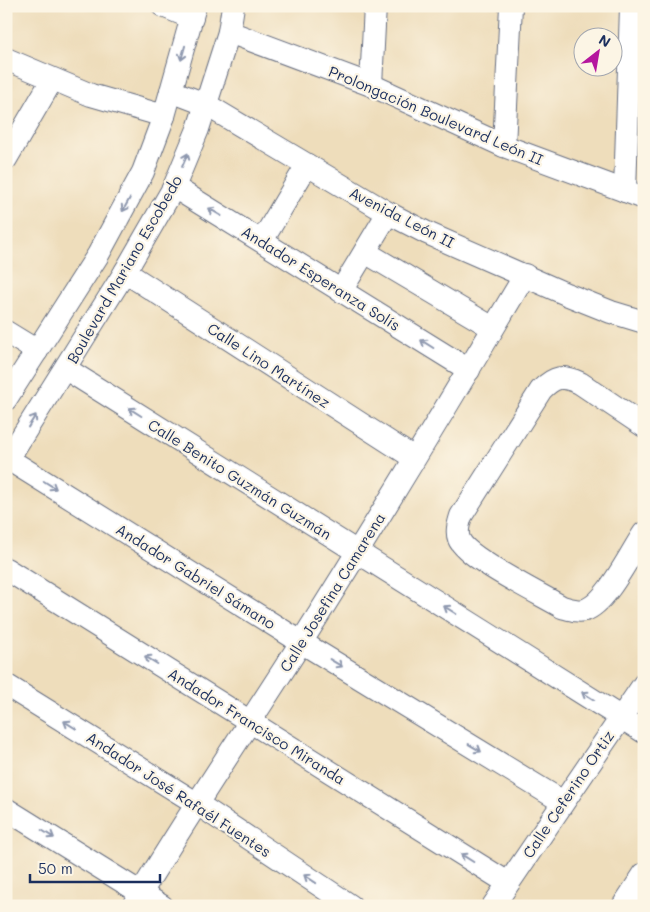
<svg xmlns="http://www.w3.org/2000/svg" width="650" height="912" viewBox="0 0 650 912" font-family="Mali,sans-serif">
<rect width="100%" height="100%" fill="#fcf5e5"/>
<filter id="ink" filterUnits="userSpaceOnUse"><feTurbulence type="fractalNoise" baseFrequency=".02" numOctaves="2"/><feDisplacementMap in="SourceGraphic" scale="10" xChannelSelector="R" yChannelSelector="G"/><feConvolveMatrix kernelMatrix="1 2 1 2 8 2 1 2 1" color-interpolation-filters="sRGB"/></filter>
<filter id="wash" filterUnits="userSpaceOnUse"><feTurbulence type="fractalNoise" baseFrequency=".0096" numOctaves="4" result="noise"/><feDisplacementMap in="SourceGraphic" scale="20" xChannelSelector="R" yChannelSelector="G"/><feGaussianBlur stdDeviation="1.12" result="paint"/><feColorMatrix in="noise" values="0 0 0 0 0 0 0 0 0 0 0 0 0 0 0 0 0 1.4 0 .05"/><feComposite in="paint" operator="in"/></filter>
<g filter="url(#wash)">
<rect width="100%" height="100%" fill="#edb"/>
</g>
<g filter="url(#ink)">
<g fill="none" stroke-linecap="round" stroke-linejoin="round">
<g stroke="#656c7f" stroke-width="24">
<g id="minor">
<polyline points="163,6 192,18"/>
<polyline points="229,32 371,85 504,146 644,198"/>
<polyline points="6,59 91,95 164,116"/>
<polyline points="371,85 375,6"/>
<polyline points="171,91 205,104 388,213 427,233 566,294 611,312 644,322"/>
<polyline points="504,146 511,6"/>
<polyline points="6,159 52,80"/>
<polyline points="174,187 469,370"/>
<polyline points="625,191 631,7"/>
<polyline points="262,241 307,165"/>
<polyline points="365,252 493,328"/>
<polyline points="125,272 414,458"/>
<polyline points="341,291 388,213"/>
<polyline points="6,332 37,351"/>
<polyline points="66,369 644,732"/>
<polyline points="6,399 98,255 143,172 164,116 195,6"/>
<path d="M 644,426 L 580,383 C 562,375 555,376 541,390 L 461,516 C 459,523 456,531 459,539 C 466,558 542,595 562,607 C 570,609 578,612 585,610 C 607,603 631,552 644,533"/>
<polyline points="8,459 301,642 563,802"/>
<polyline points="6,462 125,272 174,187 198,129 229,32 233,6"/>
<polyline points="6,569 508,883"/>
<polyline points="6,685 196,803 351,906"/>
<polyline points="6,809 162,906"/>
<path d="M 133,906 C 187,816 246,729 302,641 C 378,520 452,398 525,275"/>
<polyline points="493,906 644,684"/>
<polyline points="623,906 644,874"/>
</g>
</g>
<use href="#minor" stroke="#fff" stroke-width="22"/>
</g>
<defs><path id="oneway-shaft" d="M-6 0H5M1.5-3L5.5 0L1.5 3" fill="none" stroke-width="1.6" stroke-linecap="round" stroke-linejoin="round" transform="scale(1.25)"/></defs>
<g stroke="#8d97ae">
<use href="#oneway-shaft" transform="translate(183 53) rotate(106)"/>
<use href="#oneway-shaft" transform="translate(185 160) rotate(-67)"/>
<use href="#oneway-shaft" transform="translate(126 205) rotate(119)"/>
<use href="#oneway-shaft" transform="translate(215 212) rotate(-149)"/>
<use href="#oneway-shaft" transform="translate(427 344) rotate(-148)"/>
<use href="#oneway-shaft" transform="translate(135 412) rotate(-148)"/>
<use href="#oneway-shaft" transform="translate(32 421) rotate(-58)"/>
<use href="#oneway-shaft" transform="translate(50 485) rotate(32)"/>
<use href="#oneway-shaft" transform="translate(450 610) rotate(-148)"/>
<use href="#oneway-shaft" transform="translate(151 660) rotate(-148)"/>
<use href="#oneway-shaft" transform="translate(336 663) rotate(31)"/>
<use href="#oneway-shaft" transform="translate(588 696) rotate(-148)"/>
<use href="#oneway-shaft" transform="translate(70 725) rotate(-148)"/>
<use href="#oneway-shaft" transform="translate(475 748) rotate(31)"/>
<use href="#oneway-shaft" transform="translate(48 834) rotate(32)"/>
<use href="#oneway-shaft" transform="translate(467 858) rotate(-148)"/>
<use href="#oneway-shaft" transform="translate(310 879) rotate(-146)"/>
</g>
</g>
<g text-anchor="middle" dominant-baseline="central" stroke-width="4.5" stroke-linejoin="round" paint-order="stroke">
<g font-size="15" fill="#1b2f5e" stroke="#fcf5e5">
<text transform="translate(436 115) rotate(23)">Prolongación Boulevard León II</text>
<text transform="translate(402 217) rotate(27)">Avenida León II</text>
<text transform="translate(124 269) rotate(-60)">Boulevard Mariano Escobedo</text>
<text transform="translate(321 278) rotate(32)">Andador Esperanza Solís</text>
<text transform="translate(269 365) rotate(33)">Calle Lino Martínez</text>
<text transform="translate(240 479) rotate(32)">Calle Benito Guzmán Guzmán</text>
<text transform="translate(196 576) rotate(32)">Andador Gabriel Sámano</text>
<text transform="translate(332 592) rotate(-58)">Calle Josefina Camarena</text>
<text transform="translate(257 726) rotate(32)">Andador Francisco Miranda</text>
<text transform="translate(179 794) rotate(33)">Andador José Rafaél Fuentes</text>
<text transform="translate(568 794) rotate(-56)">Calle Ceferino Ortiz</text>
</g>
</g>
<rect width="650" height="912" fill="none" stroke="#fcf5e5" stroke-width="25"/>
<g transform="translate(598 52) rotate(31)"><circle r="24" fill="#fcf5e5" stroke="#a2a6af"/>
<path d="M0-4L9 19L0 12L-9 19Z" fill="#b5179e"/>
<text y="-8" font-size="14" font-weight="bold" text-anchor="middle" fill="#1b2f5e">N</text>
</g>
<path d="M30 874v8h130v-8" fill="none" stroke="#1b2f5e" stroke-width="2.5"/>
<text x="38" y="874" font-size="15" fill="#1b2f5e" stroke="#fcf5e5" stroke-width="4" paint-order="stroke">50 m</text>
</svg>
